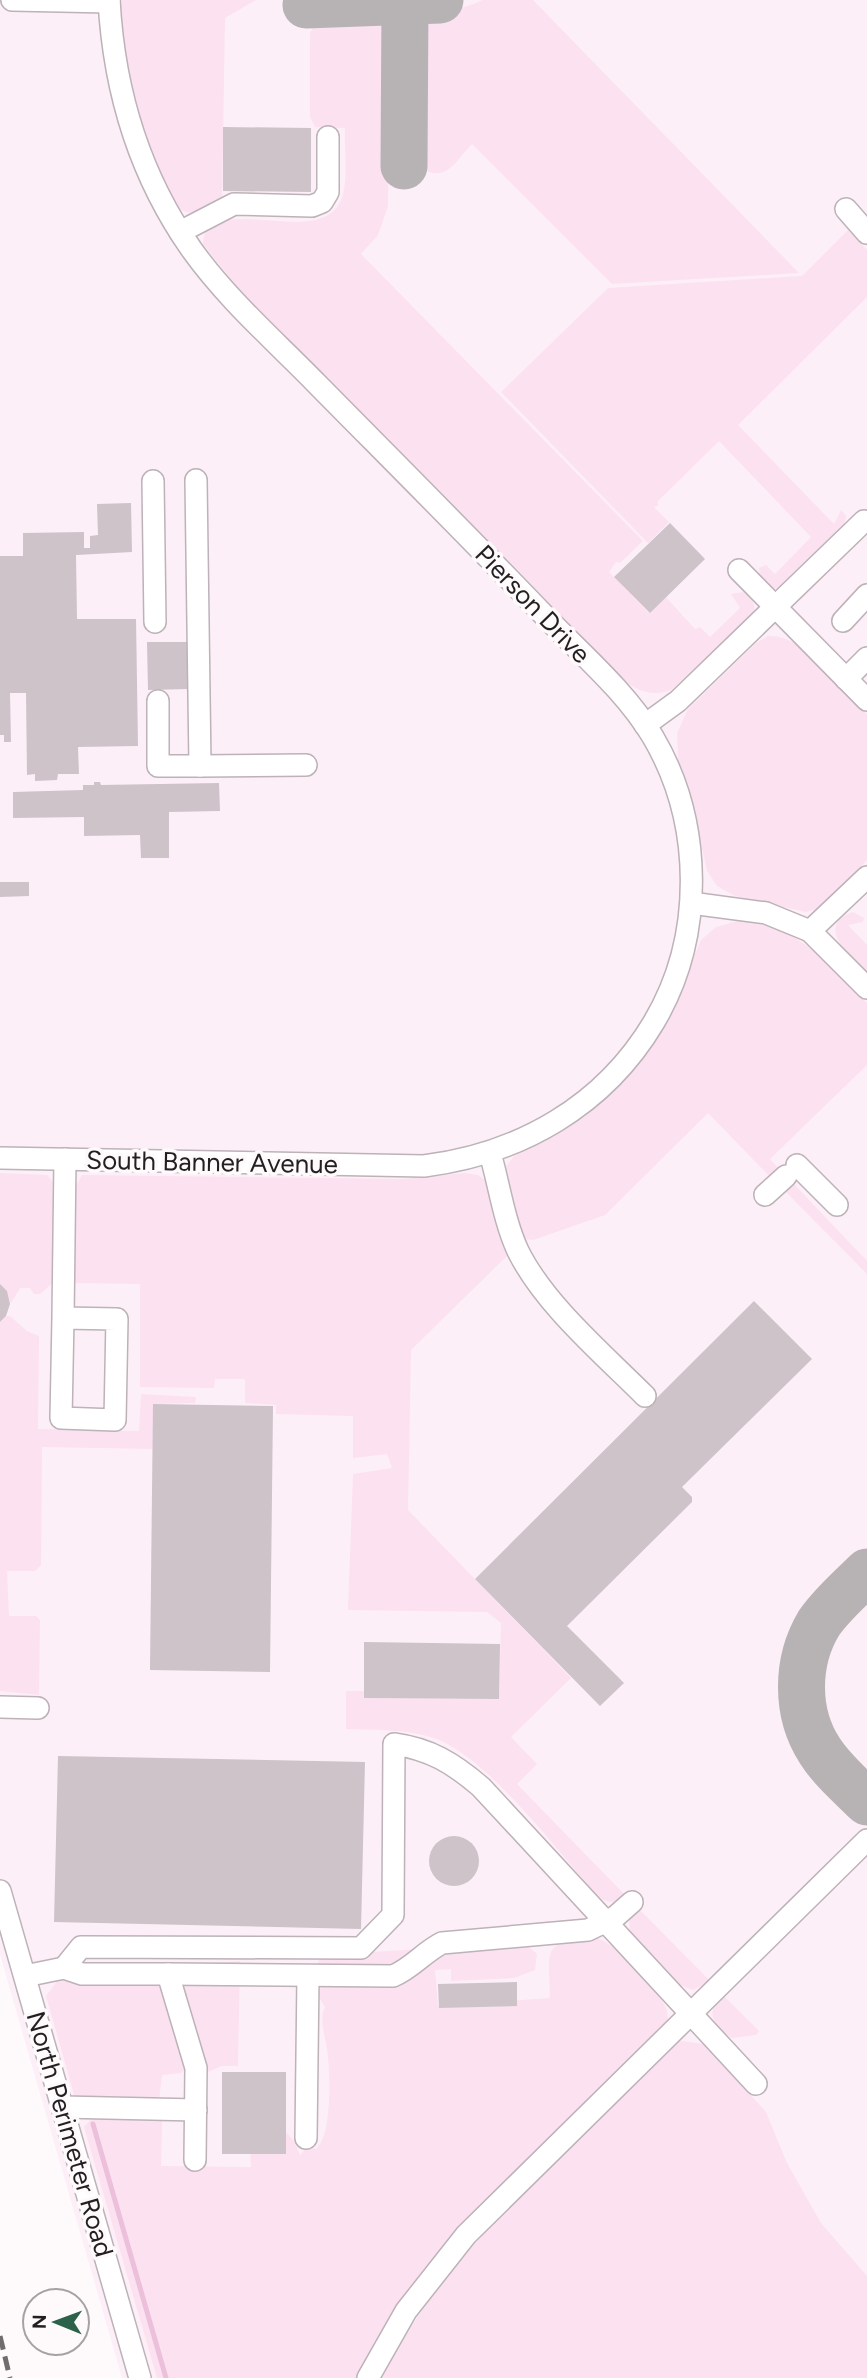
<svg xmlns="http://www.w3.org/2000/svg" width="867" height="2378" viewBox="0 0 867 2378" font-family="Figtree,sans-serif">
<rect width="100%" height="100%" fill="#fefafc"/>
<polygon fill="#fdeff7" points="0,0 867,0 867,2378 122,2378 0,1955"/>
<g fill="#fce1f1">
<path d="M 120,0 L 256,0 L 225,18 L 222,201 C 213,205 198,215 187,212 C 176,210 172,197 167,188 C 137,131 121,65 120,0 Z"/>
<path d="M 482,0 L 533,0 L 799,273 L 612,284 L 472,144 C 458,158 447,182 425,170 L 420,156 L 422,26 C 432,9 464,11 482,0 Z"/>
<path d="M 324,18 C 345,19 379,11 389,33 L 388,206 L 378,235 L 361,254 L 643,541 L 620,563 L 616,562 L 609,572 L 648,612 L 665,596 L 695,629 L 700,627 L 710,637 L 740,608 L 731,594 L 743,592 C 752,598 758,606 752,616 L 671,690 C 653,697 638,691 623,680 L 241,292 L 203,244 L 205,231 C 237,198 328,250 343,194 C 348,174 344,148 345,128 L 315,127 L 310,117 L 310,34 L 313,26 Z"/>
<polygon points="848,230 867,250 867,297 738,425 834,524 841,510 846,516 844,526 782,588 771,589 760,579 759,568 766,565 775,574 811,537 719,441 657,502 659,505 654,507 669,522 648,543 501,392 608,288 802,276"/>
<path d="M 768,636 C 805,634 842,688 867,714 L 867,860 L 820,908 L 806,912 L 735,896 L 717,886 L 707,871 L 694,810 L 678,762 L 677,733 L 688,709 L 756,643 Z"/>
<path d="M 853,912 L 864,918 L 863,922 L 848,925 L 867,945 L 867,974 C 852,958 813,926 853,912 Z"/>
<path d="M 741,920 C 798,925 830,965 867,1003 L 867,1065 L 770,1159 L 781,1171 L 774,1181 L 708,1113 L 605,1215 L 533,1240 L 524,1239 L 518,1229 L 504,1169 L 514,1156 L 546,1141 L 585,1117 L 626,1079 L 666,1024 L 701,940 L 716,927 Z"/>
<polygon points="0,1173 47,1175 56,1186 57,1279 40,1294 34,1294 30,1288 20,1288 11,1303 0,1284"/>
<path d="M 465,1173 L 478,1175 L 486,1181 L 508,1255 L 411,1350 L 408,1510 L 571,1678 L 511,1737 L 537,1764 L 517,1784 L 626,1896 L 615,1903 L 603,1900 L 596,1894 C 557,1851 485,1753 431,1737 C 404,1729 374,1730 346,1729 L 346,1691 L 364,1691 L 364,1698 L 499,1699 L 501,1623 L 487,1612 L 348,1610 L 353,1474 L 392,1468 L 387,1454 L 353,1458 L 353,1416 L 276,1414 L 276,1405 L 245,1403 L 245,1379 L 215,1379 L 214,1388 L 140,1387 L 140,1284 L 74,1283 L 76,1185 L 82,1175 L 403,1179 Z"/>
<polygon points="791,1181 867,1261 867,1274 783,1189"/>
<polygon points="6,1316 10,1316 27,1331 39,1336 38,1429 139,1431 141,1394 196,1397 195,1403 155,1404 155,1449 42,1447 41,1565 35,1571 7,1571 9,1616 36,1616 40,1620 39,1695 0,1691 0,1322"/>
<polygon points="637,1907 710,1981 693,1990 680,1985 630,1932 629,1917"/>
<path d="M 597,1938 C 615,1943 655,1987 664,2004 C 668,2011 668,2018 667,2026 L 483,2207 L 358,2378 L 157,2378 L 84,2127 L 93,2117 L 162,2120 L 161,2166 L 251,2167 L 250,2148 L 286,2132 L 294,2141 L 300,2155 L 308,2146 L 316,2149 C 332,2136 330,2078 328,2057 C 327,2041 318,2021 325,2007 L 319,1997 L 323,1970 L 317,1964 L 322,1955 L 524,1943 L 537,1954 L 535,1970 L 514,1978 L 451,1981 L 451,1969 L 435,1970 L 438,2006 L 550,1998 C 549,1946 541,1942 597,1938 Z"/>
<polygon points="240,1961 238,2066 222,2066 206,2073 177,1969 182,1965"/>
<polygon points="157,1975 188,2067 181,2073 162,2075 159,2101 75,2098 46,1996 60,1977"/>
<path d="M 723,1995 L 759,2031 L 756,2035 L 732,2038 C 713,2026 704,2012 723,1995 Z"/>
<path d="M 682,2041 L 704,2044 L 766,2112 L 787,2163 L 821,2223 L 867,2276 L 867,2378 L 380,2378 C 452,2245 570,2147 677,2042 Z"/>
</g>
<g fill="none" stroke-linecap="round" stroke-linejoin="round">
<polyline stroke="#ecc0db" stroke-width="5" points="93,2124 166,2378"/>
<g stroke="#b7b3b5" stroke-width="47">
<polyline points="306,5 440,0"/>
<polyline points="404,166 405,2"/>
<path d="M 867,1572 C 851,1588 832,1604 819,1623 C 796,1661 795,1713 820,1751 C 832,1770 851,1786 867,1802"/>
</g>
</g>
<g fill="#cdc3c9">
<polygon points="223,127 311,128 311,192 223,191"/>
<polygon points="131,503 132,552 76,555 77,619 136,619 138,746 78,747 79,774 58,774 57,780 35,781 35,774 27,775 26,693 10,693 11,742 4,742 4,735 0,735 0,556 23,556 23,533 84,532 84,548 90,548 90,536 98,535 97,504"/>
<polygon points="670,523 705,559 650,613 614,577"/>
<polygon points="147,642 188,642 189,689 148,690"/>
<polygon points="94,782 100,782 101,785 219,783 220,811 169,812 169,858 141,858 140,835 84,836 84,817 13,818 13,792 83,790 83,785 94,785"/>
<polygon points="0,882 29,882 29,896 0,897"/>
<polygon points="0,1284 7,1291 10,1304 6,1316 0,1322"/>
<polygon points="754,1301 812,1359 682,1487 692,1497 692,1502 567,1626 624,1683 600,1706 475,1579"/>
<polygon points="153,1404 273,1406 270,1672 150,1670"/>
<polygon points="364,1642 500,1644 499,1699 364,1698"/>
<polygon points="58,1756 365,1762 361,1929 54,1922"/>
<circle cx="454" cy="1861" r="25"/>
<polygon points="517,1982 517,2006 439,2008 438,1984"/>
<rect x="222" y="2072" width="64" height="82"/>
</g>
<g fill="none" stroke-linecap="round" stroke-linejoin="round">
<g stroke="#bcb2b8" stroke-width="24">
<g id="minor">
<polyline points="12,0 109,2"/>
<polyline points="846,209 867,233"/>
<polyline points="180,232 234,204 312,206 322,202 328,192 328,137"/>
<polyline points="196,480 200,766 306,765"/>
<polyline points="153,481 155,622"/>
<polyline points="739,570 867,700"/>
<polyline points="843,621 867,595"/>
<polyline points="846,679 867,658"/>
<polyline points="158,701 158,766 200,766"/>
<polyline points="645,725 678,701 864,521"/>
<polyline points="691,903 766,913 810,931 867,877"/>
<polyline points="810,931 867,988"/>
<path d="M 490,1153 C 499,1184 504,1221 518,1251 C 544,1304 603,1354 645,1396"/>
<path d="M 0,1158 L 424,1166 C 520,1154 604,1106 654,1022 C 705,936 703,822 653,737 C 625,690 579,652 541,612 C 467,535 392,460 317,384 C 274,340 227,299 192,250 C 139,175 114,91 109,0"/>
<polyline points="797,1165 837,1205"/>
<polyline points="765,1195 786,1176"/>
<polyline points="63,1318 61,1418 115,1420 117,1319 63,1318 65,1159"/>
<polyline points="0,1707 38,1708"/>
<polyline points="0,1891 140,2378"/>
<path d="M 64,1968 L 81,1947 L 361,1948 L 393,1915 L 394,1744 C 430,1749 453,1763 481,1787 L 756,2084"/>
<path d="M 168,1974 L 393,1976 C 412,1968 424,1952 442,1943 L 588,1930 L 615,1917 L 632,1902"/>
<polyline points="25,1976 64,1968 82,1974 168,1974 196,2068 195,2160"/>
<polyline points="63,2107 196,2110"/>
<polyline points="306,2138 308,1976"/>
<polyline points="368,2378 406,2311 466,2235 867,1840"/>
</g>
</g>
<use href="#minor" stroke="#fff" stroke-width="21"/>
<polyline stroke="#706c6e" stroke-width="5" stroke-dasharray="14 7" stroke-linecap="butt" points="0,2336 10,2378"/>
</g>
<g text-anchor="middle" dominant-baseline="central" stroke-width="7" stroke-linejoin="round" paint-order="stroke">
<g font-size="26" fill="#221f21" stroke="#fefafc">
<text transform="translate(533 604) rotate(46)">Pierson Drive</text>
<text transform="translate(212 1162) rotate(1)">South Banner Avenue</text>
<text transform="translate(70 2134) rotate(74)">North Perimeter Road</text>
</g>
</g>
<g transform="translate(56 2322) rotate(271)"><circle r="33" fill="#fefafc" stroke="#a6a2a4" stroke-width="2"/>
<path d="M0-5L12 26L0 18L-12 26Z" fill="#2b6249"/>
<text y="-10" font-size="19" font-weight="bold" text-anchor="middle" fill="#221f21">N</text>
</g>
</svg>
